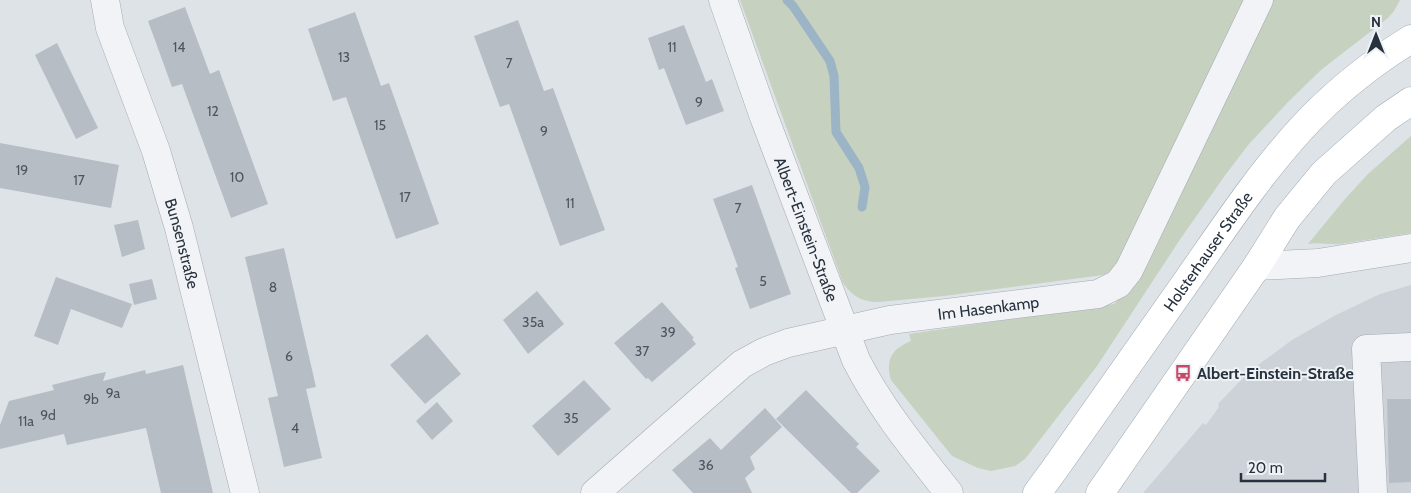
<svg xmlns="http://www.w3.org/2000/svg" width="1411" height="493" viewBox="0 0 1411 493" font-family="Cabin,sans-serif">
<rect width="100%" height="100%" fill="#dee3e7"/>
<polygon fill="#cdd2d9" points="1411,285 1411,493 1143,493 1203,423 1206,425 1219,407 1218,404 1238,383 1262,362 1292,340 1334,316 1380,294"/>
<g fill="#c6d1c0">
<path d="M 740,0 L 1249,0 L 1126,258 L 1113,270 L 1103,275 L 944,296 L 878,302 C 862,302 852,296 843,283 Z"/>
<path d="M 1268,0 L 1400,0 L 1394,11 L 1388,18 L 1321,70 L 1288,102 L 1249,144 L 1226,174 L 1181,238 L 1097,366 L 1025,459 L 1015,466 L 991,471 L 978,468 L 952,456 L 891,380 C 885,359 892,349 911,341 L 909,334 L 1114,304 L 1123,295 Z"/>
<path d="M 1411,136 L 1411,233 L 1340,244 C 1329,245 1320,242 1308,244 L 1345,199 L 1368,174 Z"/>
</g>
<g fill="none" stroke-linecap="round" stroke-linejoin="round">
<polyline stroke="#9bb4c6" stroke-width="9" points="787,0 793,6 830,61 834,76 836,132 859,168 865,187 862,207"/>
</g>
<g fill="#b6bdc4">
<polygon points="185,7 210,74 219,70 268,204 231,218 182,84 172,87 148,21"/>
<polygon points="355,12 381,86 389,83 439,224 396,239 346,97 333,101 308,29"/>
<polygon points="518,20 544,91 553,88 605,230 560,246 509,104 500,107 474,36"/>
<polygon points="684,25 706,82 712,79 724,111 686,125 664,68 659,70 648,38"/>
<polygon points="57,43 98,128 76,139 35,55"/>
<polygon points="0,143 119,165 111,208 0,188"/>
<polygon points="752,185 791,294 750,309 735,268 738,267 713,199"/>
<polygon points="138,220 145,249 122,257 114,225"/>
<polygon points="284,248 316,387 306,389 322,458 284,467 268,398 278,396 245,257"/>
<polygon points="56,277 132,304 122,328 71,309 58,345 34,336"/>
<polygon points="152,279 157,299 134,305 129,284"/>
<polygon points="537,291 564,324 528,354 503,320"/>
<polygon points="662,302 694,338 692,339 696,344 652,382 648,378 646,379 614,343"/>
<polygon points="427,334 461,374 425,404 390,365"/>
<polygon points="183,365 213,493 161,493 146,428 67,445 64,434 0,449 0,425 9,401 54,390 52,385 96,374 106,372 103,381 145,370 146,374"/>
<polygon points="584,380 611,409 558,456 532,426"/>
<polygon points="806,390 859,444 856,447 880,471 857,493 851,493 776,419"/>
<polygon points="1387,399 1411,399 1411,482 1389,483"/>
<polygon points="437,402 453,421 432,440 416,421"/>
<polygon points="765,408 782,427 750,457 755,469 745,478 752,493 693,493 672,470 710,438 721,450"/>
</g>
<g fill="none" stroke-linecap="round" stroke-linejoin="round">
<g stroke="#a4aab1" stroke-width="29">
<g id="minor">
<path id="s1" d="M 105,0 L 110,28 L 156,151 L 179,228 L 245,493"/>
<path id="s2" d="M 723,0 L 764,117 L 856,360 C 881,409 915,450 949,493"/>
<polyline points="1257,266 1318,263 1411,248"/>
<path id="s3" d="M 595,493 L 742,364 L 764,352 L 788,343 L 890,320 L 1098,294 L 1118,284 L 1129,270 L 1259,0"/>
<polyline points="1373,493 1366,349 1411,347"/>
</g>
</g>
<g stroke="#9ea8b3" stroke-width="29">
<g id="major">
<path id="s4" d="M 1037,493 L 1054,470 C 1099,406 1144,342 1189,278 C 1224,228 1258,176 1300,130 C 1331,96 1372,63 1411,39"/>
<polyline points="1100,493 1257,266 1287,218 1324,173 1386,118 1411,101"/>
</g>
</g>
<use href="#minor" stroke="#f1f3f6" stroke-width="28"/>
<use href="#major" stroke="#fff" stroke-width="28"/>
</g>
<defs>
<g id="bus-bare" transform="scale(1.35)"><path d="M-5-6H5V4H4V6H2V4H-2V6H-4V4H-5ZM-3.5-4V0h7V-4ZM-3.5 1.2v1.5H-2V1.2ZM2 1.2v1.5H3.5V1.2Z" fill="#c94767" stroke="#eef2f5" stroke-width="2.5" paint-order="stroke"/></g>
</defs>
<g fill-rule="evenodd">
<use href="#bus-bare" x="1183" y="373"/>
</g>
<g text-anchor="middle" dominant-baseline="central" stroke-width="4" stroke-linejoin="round" paint-order="stroke">
<g font-size="14" fill="#4c5560">
<text x="179" y="47">14</text>
<text x="672" y="47">11</text>
<text x="344" y="57">13</text>
<text x="509" y="63">7</text>
<text x="699" y="102">9</text>
<text x="213" y="111">12</text>
<text x="380" y="125">15</text>
<text x="544" y="131">9</text>
<text x="22" y="170">19</text>
<text x="237" y="177">10</text>
<text x="79" y="180">17</text>
<text x="405" y="197">17</text>
<text x="570" y="203">11</text>
<text x="738" y="208">7</text>
<text x="763" y="281">5</text>
<text x="273" y="287">8</text>
<text x="533" y="322">35a</text>
<text x="668" y="332">39</text>
<text x="642" y="351">37</text>
<text x="289" y="356">6</text>
<text x="113" y="393">9a</text>
<text x="91" y="399">9b</text>
<text x="48" y="415">9d</text>
<text x="571" y="418">35</text>
<text x="26" y="421">11a</text>
<text x="295" y="428">4</text>
<text x="706" y="465">36</text>
</g>
<g font-size="16" fill="#28323e" stroke="#eef2f5">
<text stroke="none"><textPath href="#s2" startOffset="244">Albert-Einstein-Straße</textPath></text>
<text stroke="none"><textPath href="#s1" startOffset="256">Bunsenstraße</textPath></text>
<text stroke="none"><textPath href="#s4" startOffset="296">Holsterhauser Straße</textPath></text>
<text stroke="none"><textPath href="#s3" startOffset="450">Im Hasenkamp</textPath></text>
</g>
<g font-size="16" font-weight="bold" fill="#28323e" stroke="#eef2f5" text-anchor="start">
<text x="1197" y="373">Albert-Einstein-Straße</text>
</g>
</g>
<g transform="translate(1376 35)" stroke="#eef2f5" stroke-width="4" paint-order="stroke">
<path d="M0-4L9 19L0 12L-9 19Z" fill="#28323e"/>
<text y="-8" font-size="14" font-weight="bold" text-anchor="middle" fill="#28323e">N</text>
</g>
<path d="M1241 473v8h84v-8" fill="none" stroke="#28323e" stroke-width="2.5"/>
<text x="1248" y="473" font-size="15" fill="#28323e" stroke="#eef2f5" stroke-width="4" paint-order="stroke">20 m</text>
</svg>
